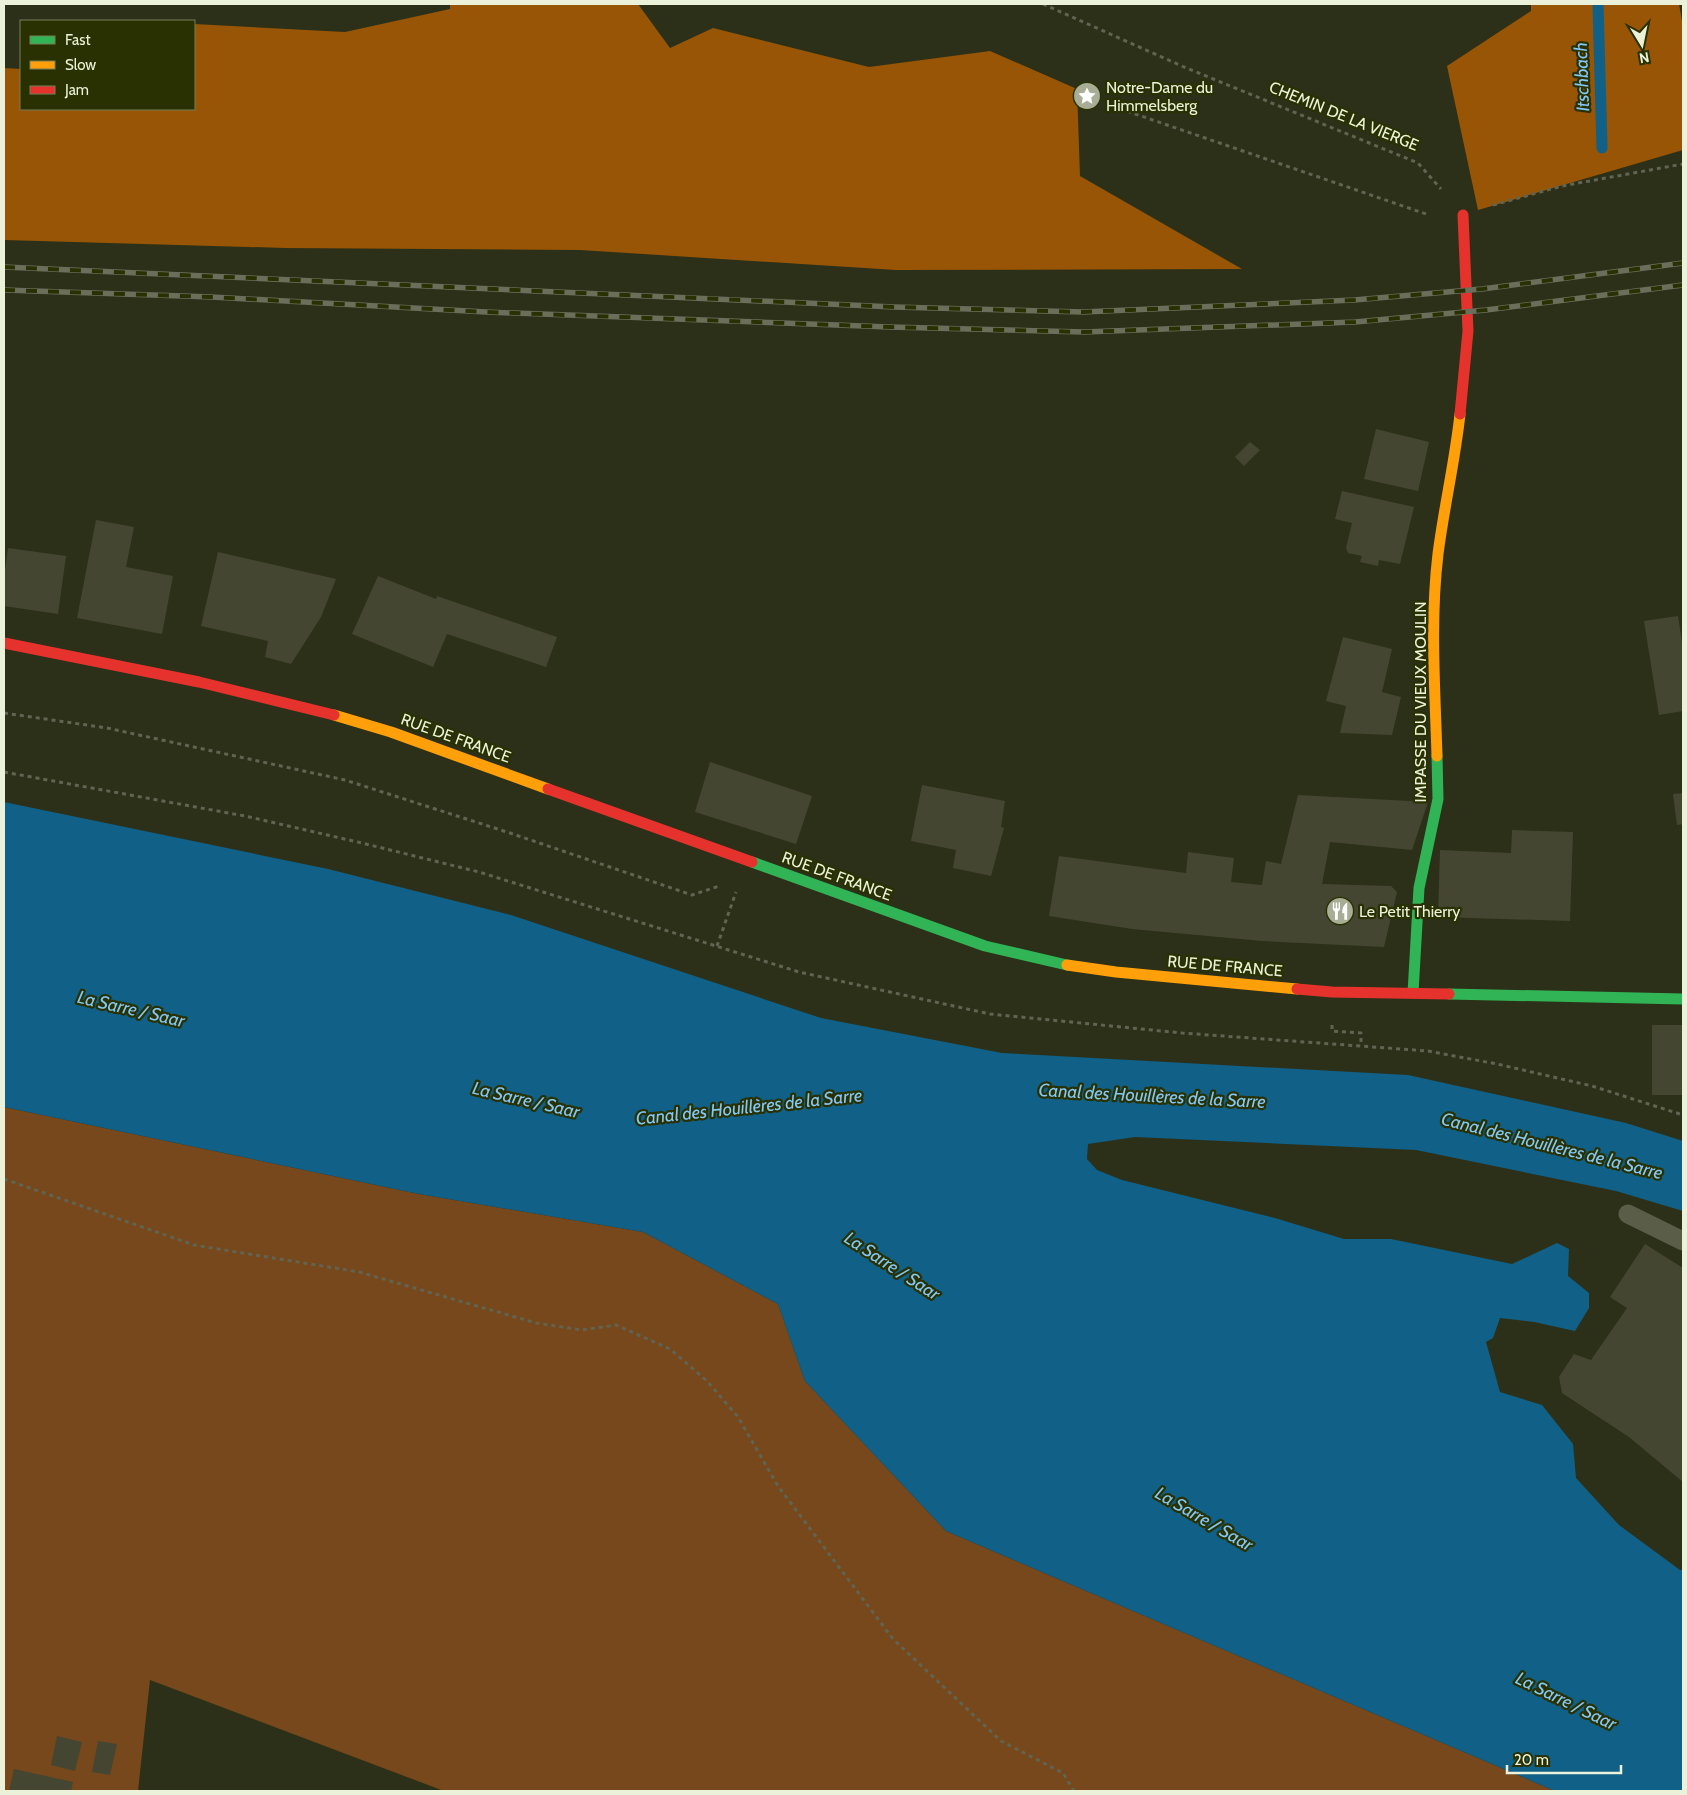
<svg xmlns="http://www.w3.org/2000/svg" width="1687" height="1795" viewBox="0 0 1687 1795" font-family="Cabin,sans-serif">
<rect width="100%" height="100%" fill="#2c3018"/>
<polygon fill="#76481b" points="4,1107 419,1194 643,1232 778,1304 805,1381 946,1531 1555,1791 444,1791 150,1680 138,1791 4,1791"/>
<g fill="#975505">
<polygon points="450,4 638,4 670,48 713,28 869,67 990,51 1077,89 1080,176 1242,269 896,270 580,250 285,248 4,240 4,68 21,69 21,109 194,109 194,24 345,32 450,9"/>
<polygon points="1531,4 1679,4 1683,26 1683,150 1478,210 1447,66 1531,11"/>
</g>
<polygon fill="#106087" points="4,802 328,869 511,915 821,1018 1002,1053 1408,1075 1626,1123 1683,1141 1683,1211 1616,1191 1416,1150 1135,1137 1088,1144 1087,1159 1097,1170 1122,1180 1275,1218 1344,1239 1391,1239 1512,1264 1557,1243 1569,1249 1568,1276 1589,1293 1589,1308 1575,1331 1534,1322 1500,1318 1493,1338 1486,1342 1500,1392 1542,1405 1573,1444 1576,1478 1619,1525 1680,1570 1683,1570 1683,1791 1555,1791 946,1531 805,1381 778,1304 643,1232 419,1194 4,1107"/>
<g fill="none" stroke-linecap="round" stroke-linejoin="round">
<polyline stroke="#106087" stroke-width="11" points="1598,4 1602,148"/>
</g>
<g fill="#454632">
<polygon points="1376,429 1429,442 1418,491 1364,479"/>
<polygon points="1250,442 1260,450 1244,466 1235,457"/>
<polygon points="1342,491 1414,507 1400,564 1379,560 1378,566 1360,562 1362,556 1348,553 1346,548 1352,523 1335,519"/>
<polygon points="96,520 134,527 126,567 173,576 162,634 77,618"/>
<polygon points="8,548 66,556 58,614 4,606 4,578"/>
<polygon points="218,552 336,579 321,617 291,664 265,657 268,641 201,626"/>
<polygon points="378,576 436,599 437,596 557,637 546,667 447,634 433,667 352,634"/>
<polygon points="1678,616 1683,649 1683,711 1659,715 1644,621"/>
<polygon points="1343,637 1392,649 1382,692 1401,697 1392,735 1340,733 1346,706 1326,701"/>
<polygon points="710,762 812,796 796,844 695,812"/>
<polygon points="922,785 1005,801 1001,827 1004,828 991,876 953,868 956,850 911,841"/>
<polygon points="1683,793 1683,824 1677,825 1673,794"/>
<polygon points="1298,795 1428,802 1412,850 1330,842 1322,884 1391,886 1397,892 1384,947 1262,941 1132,929 1049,916 1059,856 1186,873 1188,852 1234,858 1231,882 1262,885 1266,861 1281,864"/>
<polygon points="1512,830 1573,832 1570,921 1438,917 1440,850 1511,853"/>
<rect x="1652" y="1025" width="31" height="70"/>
<polygon points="1645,1244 1683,1268 1683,1482 1629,1437 1562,1393 1559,1377 1574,1354 1591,1360 1627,1308 1610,1297"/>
<polygon points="57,1736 82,1742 75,1771 51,1765"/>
<polygon points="98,1741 117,1744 110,1775 92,1772"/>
<polygon points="14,1769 73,1782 71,1791 9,1791"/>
</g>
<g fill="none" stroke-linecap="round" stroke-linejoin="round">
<g stroke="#616452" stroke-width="3" stroke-dasharray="4 4" stroke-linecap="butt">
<polyline points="1043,4 1184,67 1418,163 1441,189"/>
<polyline points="1112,106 1429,215"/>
<polyline points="1493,205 1562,186 1683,164"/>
<polyline points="4,713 107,728 345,780 510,833 692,895 719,886"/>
<polyline points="4,772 245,816 362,843 479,872 799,972 990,1014 1182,1033 1428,1051 1497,1064 1592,1086 1683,1115"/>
<polyline points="717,946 736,892"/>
<polyline points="1332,1025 1332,1031 1361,1033 1361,1046"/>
<polyline points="4,1179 194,1245 359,1272 536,1323 582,1330 616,1325 670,1349 707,1381 738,1417 778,1486 893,1639 1001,1741 1063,1773 1074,1791"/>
</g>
<polyline stroke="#5a5e49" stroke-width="19" points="1628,1214 1683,1241"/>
<g stroke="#30b455" stroke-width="11">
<polyline points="752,862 985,946 1067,965"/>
<polyline points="1413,993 1419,888 1438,799 1437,756"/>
<polyline points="1449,994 1683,999"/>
</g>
<g stroke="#ff9f0a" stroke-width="11">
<polyline points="334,715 391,732 548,789"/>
<path d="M 1437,756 C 1435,689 1430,620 1438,554 C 1444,507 1455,461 1460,414"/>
<polyline points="1067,965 1116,972 1297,989"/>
</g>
<g stroke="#e5322d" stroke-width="11">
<polyline points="1460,414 1468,331 1463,215"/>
<polyline points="4,643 199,682 334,715"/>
<polyline points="548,789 752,862"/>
<polyline points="1297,989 1332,992 1449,994"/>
</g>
<g stroke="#6b6e5b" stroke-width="5.5">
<g id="rail">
<polyline points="4,267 894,307 1083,312 1354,300 1482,289 1683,263"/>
<polyline points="4,290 212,297 486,312 890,327 1084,332 1355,322 1486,310 1683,285"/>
</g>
</g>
<use href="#rail" stroke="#293102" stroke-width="4" stroke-dasharray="11" stroke-linecap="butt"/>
</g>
<defs>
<g id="sight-disc" transform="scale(1.4375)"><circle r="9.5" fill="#a8ae95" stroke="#293102"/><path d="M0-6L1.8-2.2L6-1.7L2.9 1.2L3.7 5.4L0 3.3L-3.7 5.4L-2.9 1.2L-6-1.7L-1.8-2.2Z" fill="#fff"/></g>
<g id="restaurant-disc" transform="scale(1.4375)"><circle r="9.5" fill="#a8ae95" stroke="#293102"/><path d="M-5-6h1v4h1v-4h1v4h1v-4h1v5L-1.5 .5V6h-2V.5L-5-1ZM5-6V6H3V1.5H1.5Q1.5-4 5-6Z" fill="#fff"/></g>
</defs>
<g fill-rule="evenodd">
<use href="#sight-disc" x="1087" y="96"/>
<use href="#restaurant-disc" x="1340" y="911"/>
</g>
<g text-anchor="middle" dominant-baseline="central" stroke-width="4.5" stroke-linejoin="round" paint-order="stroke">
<g font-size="16" fill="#ebf2d9" stroke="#293102" text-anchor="start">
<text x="1106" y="87">Notre-Dame du<tspan x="1106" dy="18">Himmelsberg</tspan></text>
<text x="1359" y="911">Le Petit Thierry</text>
</g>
<g font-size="16" fill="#ebf2d9" stroke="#293102">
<text transform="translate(1344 116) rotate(22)">CHEMIN DE LA VIERGE</text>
<text transform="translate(1420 702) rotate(-90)">IMPASSE DU VIEUX MOULIN</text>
<text transform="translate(456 738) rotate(20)">RUE DE FRANCE</text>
<text transform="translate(837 876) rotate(20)">RUE DE FRANCE</text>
<text transform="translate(1225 966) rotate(5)">RUE DE FRANCE</text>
</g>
<g font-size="18" font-style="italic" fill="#83c8f7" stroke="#293102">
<text transform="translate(1582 77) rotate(-92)">Itschbach</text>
<text transform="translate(131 1009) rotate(13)">La Sarre / Saar</text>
<text transform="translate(1152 1096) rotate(3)">Canal des Houillères de la Sarre</text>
<text transform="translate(526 1100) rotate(13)">La Sarre / Saar</text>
<text transform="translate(749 1107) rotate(-6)">Canal des Houillères de la Sarre</text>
<text transform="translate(1552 1146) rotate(14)">Canal des Houillères de la Sarre</text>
<text transform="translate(892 1266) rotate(33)">La Sarre / Saar</text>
<text transform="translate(1204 1519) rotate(30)">La Sarre / Saar</text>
<text transform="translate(1566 1701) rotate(26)">La Sarre / Saar</text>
</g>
</g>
<rect width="1687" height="1795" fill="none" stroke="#ebf2d9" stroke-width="10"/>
<rect x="20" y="20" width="175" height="90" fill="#293102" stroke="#777e58"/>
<rect x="30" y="36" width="25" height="8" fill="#30b455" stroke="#777e58"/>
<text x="65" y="45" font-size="15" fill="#ebf2d9">Fast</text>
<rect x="30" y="61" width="25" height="8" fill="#ff9f0a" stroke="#777e58"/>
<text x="65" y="70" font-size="15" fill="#ebf2d9">Slow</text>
<rect x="30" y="86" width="25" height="8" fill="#e5322d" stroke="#777e58"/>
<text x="65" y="95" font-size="15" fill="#ebf2d9">Jam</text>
<g transform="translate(1642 45) rotate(170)" stroke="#293102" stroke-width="4" paint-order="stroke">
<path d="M0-4L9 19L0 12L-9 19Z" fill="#ebf2d9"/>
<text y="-8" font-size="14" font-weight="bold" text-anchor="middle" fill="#ebf2d9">N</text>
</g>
<path d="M1507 1765v8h114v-8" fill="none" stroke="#ebf2d9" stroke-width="2.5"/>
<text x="1514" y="1765" font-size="15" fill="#ebf2d9" stroke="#293102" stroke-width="4" paint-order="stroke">20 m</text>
</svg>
